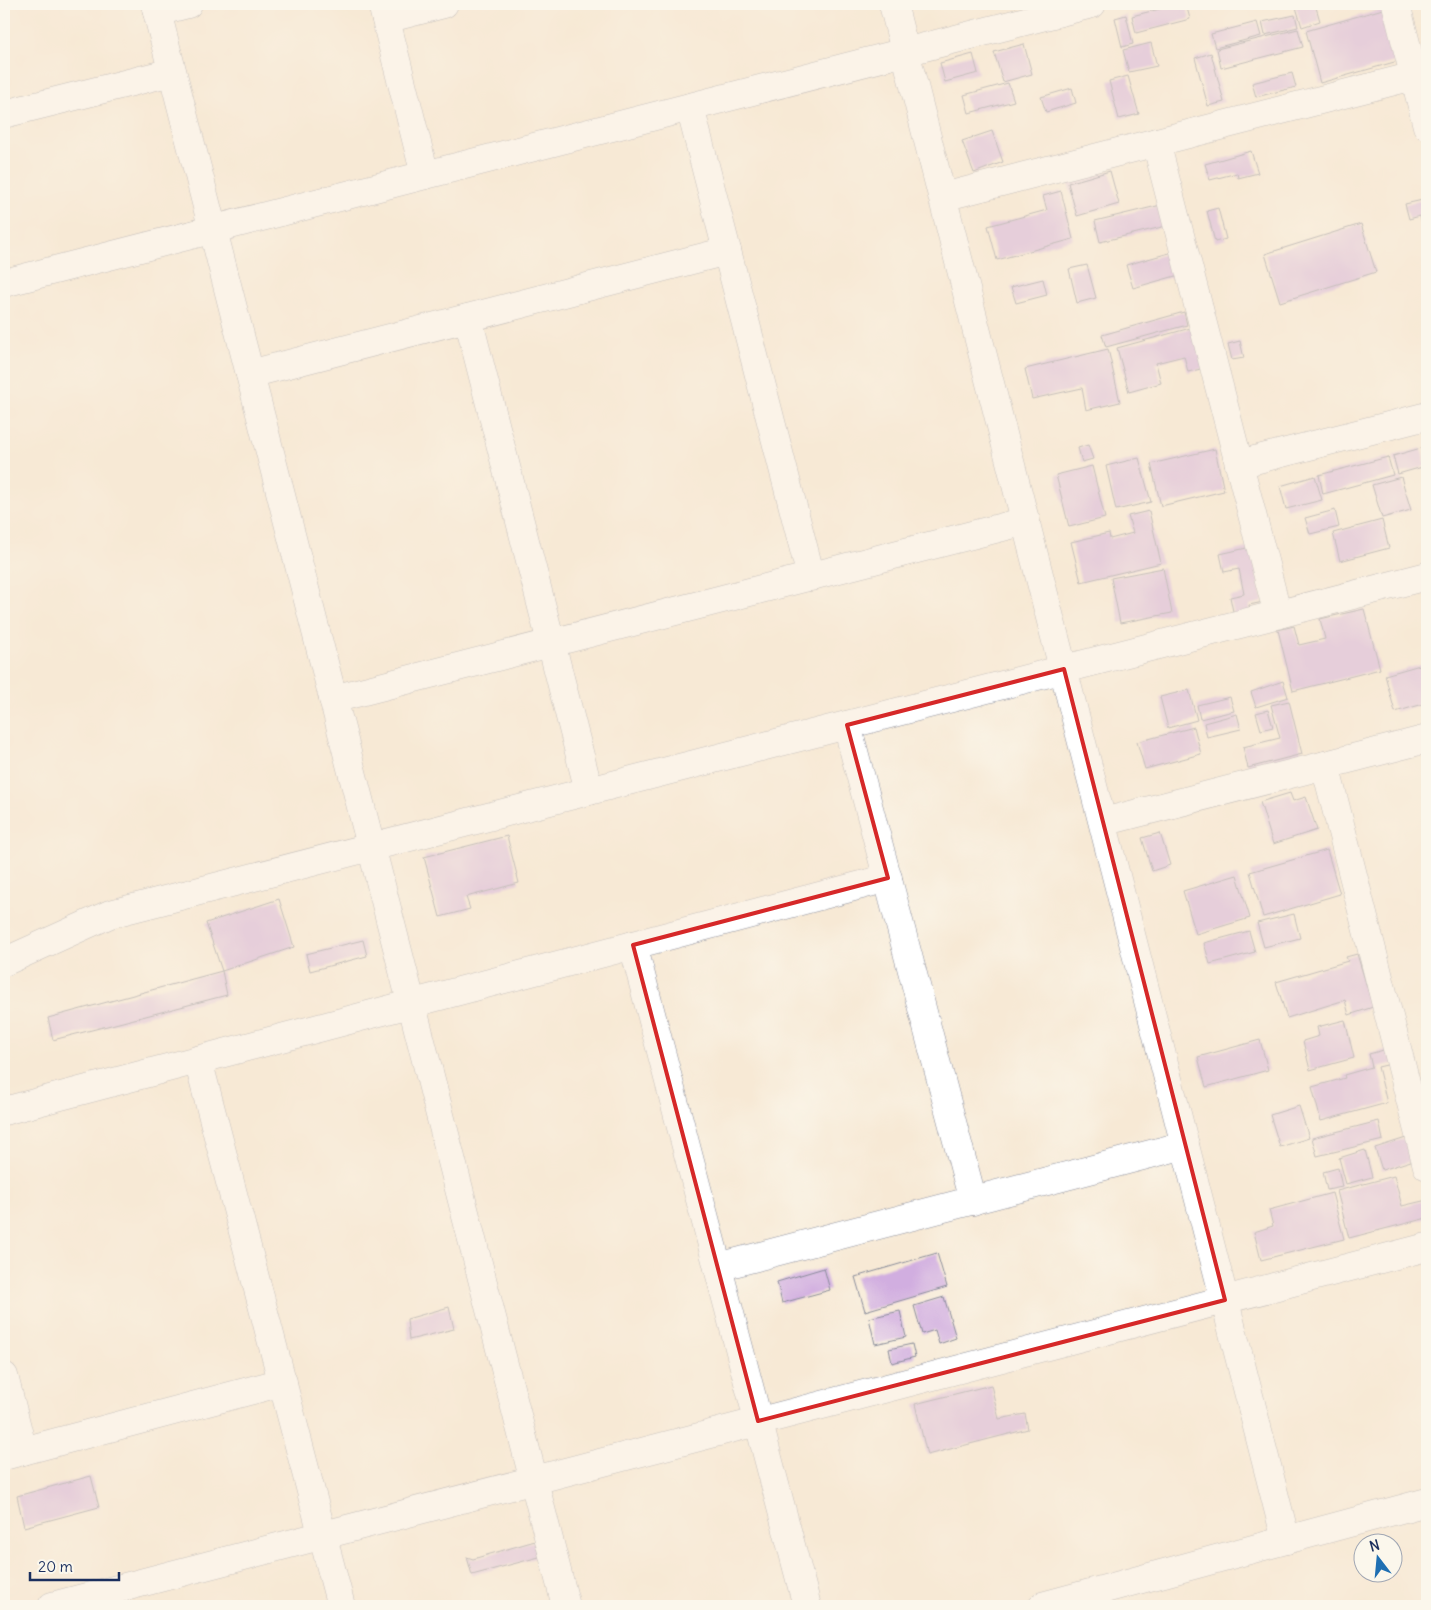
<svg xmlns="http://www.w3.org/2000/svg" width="1431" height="1610" viewBox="0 0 1431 1610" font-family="Delius,sans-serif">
<rect width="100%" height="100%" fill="#fbf7ec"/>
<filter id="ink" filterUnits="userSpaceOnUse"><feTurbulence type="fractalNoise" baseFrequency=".02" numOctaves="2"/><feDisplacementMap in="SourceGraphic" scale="10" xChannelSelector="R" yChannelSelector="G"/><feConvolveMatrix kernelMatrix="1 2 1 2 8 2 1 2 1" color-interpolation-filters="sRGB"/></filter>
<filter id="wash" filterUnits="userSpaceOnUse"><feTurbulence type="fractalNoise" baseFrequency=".0096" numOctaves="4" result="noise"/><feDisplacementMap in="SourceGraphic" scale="20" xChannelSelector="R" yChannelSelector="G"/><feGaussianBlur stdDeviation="1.12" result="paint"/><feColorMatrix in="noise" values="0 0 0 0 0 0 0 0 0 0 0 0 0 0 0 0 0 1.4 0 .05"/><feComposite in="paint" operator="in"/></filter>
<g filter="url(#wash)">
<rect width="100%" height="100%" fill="#f7e9d5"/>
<g id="blocks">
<g fill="#d1aee0">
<polygon points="1179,4 1186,4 1190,19 1136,33 1132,16"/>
<polygon points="1295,4 1315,4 1320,21 1302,27"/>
<polygon points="1390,7 1405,59 1320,83 1306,31"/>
<polygon points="1126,15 1133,44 1122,47 1115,18"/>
<polygon points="1295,15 1298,27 1265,35 1262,22"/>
<polygon points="1257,22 1261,36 1215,48 1211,34"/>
<polygon points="1298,29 1303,47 1221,68 1217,49"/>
<polygon points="1151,43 1157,66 1129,72 1123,50"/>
<polygon points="1024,44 1032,74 1003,82 994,52"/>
<polygon points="1211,53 1224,102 1208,106 1195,58"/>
<polygon points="973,54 978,73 945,82 940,63"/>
<polygon points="1292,73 1296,87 1256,97 1252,83"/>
<polygon points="1128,76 1139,114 1119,119 1109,81"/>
<polygon points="1008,83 1014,101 969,113 964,95"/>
<polygon points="1072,88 1076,103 1046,112 1041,97"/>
<polygon points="992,131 1003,162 974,173 962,141"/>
<polygon points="1251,151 1258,173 1238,178 1237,173 1210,180 1205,164"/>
<polygon points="1110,171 1119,204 1077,216 1068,183"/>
<polygon points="1061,191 1073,239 997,260 988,226 1047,210 1043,196"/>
<polygon points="1427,199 1427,242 1420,216 1409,219 1405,204"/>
<polygon points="1161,205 1166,226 1100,242 1095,221"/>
<polygon points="1218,208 1226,239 1215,242 1207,211"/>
<polygon points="1361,224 1376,272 1280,302 1265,254"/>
<polygon points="1173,252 1179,275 1133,288 1126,265"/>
<polygon points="1087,265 1096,298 1077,303 1069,269"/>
<polygon points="1043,279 1047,295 1016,303 1011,287"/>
<polygon points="1184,312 1187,325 1106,347 1102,335"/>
<polygon points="1198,326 1209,367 1188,372 1184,356 1156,363 1161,383 1129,392 1117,348"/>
<polygon points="1240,341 1244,358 1232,360 1228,344"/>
<polygon points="1108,349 1120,402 1086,410 1082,388 1032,399 1025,369"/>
<polygon points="1088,445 1093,459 1082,462 1078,448"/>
<polygon points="1421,448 1426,466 1398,474 1393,456"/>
<polygon points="1215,449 1224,491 1161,506 1151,464"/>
<polygon points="1388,457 1393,475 1323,494 1319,475"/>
<polygon points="1139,458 1151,502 1116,510 1106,466"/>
<polygon points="1092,466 1105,518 1069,527 1056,475"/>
<polygon points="1315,476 1322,500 1286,509 1280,486"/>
<polygon points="1401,477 1411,510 1382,518 1372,485"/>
<polygon points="1335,510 1339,527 1310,534 1305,518"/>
<polygon points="1149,511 1161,563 1081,582 1071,542 1109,533 1110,539 1133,533 1128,516"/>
<polygon points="1382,520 1389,548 1340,561 1333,533"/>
<polygon points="1251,547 1263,602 1249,605 1252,617 1235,621 1230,597 1244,594 1239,569 1224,572 1220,554"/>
<polygon points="1163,568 1172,613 1120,623 1111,578"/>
<polygon points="1364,609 1380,669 1293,691 1278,630 1294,626 1299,645 1325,639 1320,619"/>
<polygon points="1427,663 1427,703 1395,712 1385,675"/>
<polygon points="1283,681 1288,697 1256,707 1251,692"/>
<polygon points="1189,690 1197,720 1168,728 1160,697"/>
<polygon points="1230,697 1234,711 1200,719 1197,705"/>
<polygon points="1289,701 1302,754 1248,768 1243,747 1280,738 1271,705"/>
<polygon points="1268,710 1273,727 1261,730 1256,713"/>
<polygon points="1237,714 1241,729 1207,737 1204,723"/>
<polygon points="1194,727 1201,754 1145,769 1137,742"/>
<polygon points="1290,793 1293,801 1306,797 1317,830 1273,844 1260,802"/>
<polygon points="1160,833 1170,865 1152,871 1142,838"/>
<polygon points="507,836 519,883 466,897 470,909 440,917 424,857"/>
<polygon points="1327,850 1340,894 1263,917 1250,872"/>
<polygon points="1237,875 1250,918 1196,934 1183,891"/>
<polygon points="279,899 294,947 222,971 206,923"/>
<polygon points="1294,914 1300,938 1264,947 1257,923"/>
<polygon points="1249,931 1255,952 1210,964 1204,943"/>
<polygon points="363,940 367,956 310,971 306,954"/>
<polygon points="1357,954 1373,1007 1349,1015 1345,1000 1287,1018 1276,982 1348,961 1346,957"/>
<polygon points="222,971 227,995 53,1040 48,1018"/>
<polygon points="1345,1020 1354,1058 1310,1070 1303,1041 1319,1036 1317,1027"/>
<polygon points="1260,1040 1268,1070 1206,1087 1198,1057"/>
<polygon points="1391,1048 1395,1063 1378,1067 1387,1103 1321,1121 1312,1087 1345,1078 1344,1075 1372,1067 1369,1054"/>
<polygon points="1299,1106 1309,1138 1280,1147 1270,1115"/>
<polygon points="1379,1121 1383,1140 1317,1156 1312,1138"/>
<polygon points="1406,1138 1414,1160 1382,1170 1375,1148"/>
<polygon points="1365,1150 1372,1177 1346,1184 1339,1158"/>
<polygon points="1338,1168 1342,1187 1327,1190 1323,1172"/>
<polygon points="1394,1176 1402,1206 1427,1200 1427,1218 1349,1238 1337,1191"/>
<polygon points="1332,1193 1344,1239 1261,1260 1254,1232 1273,1226 1269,1210"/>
<polygon points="937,1253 947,1287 865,1311 855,1277"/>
<polygon points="824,1268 830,1290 782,1303 777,1282"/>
<polygon points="944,1297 956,1338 939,1344 935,1330 922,1334 914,1306"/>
<polygon points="449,1307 454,1329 409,1340 407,1319"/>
<polygon points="900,1311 906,1337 875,1344 869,1318"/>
<polygon points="912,1344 915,1357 892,1363 889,1349"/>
<polygon points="991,1385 999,1419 1025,1414 1028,1429 927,1455 915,1404"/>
<polygon points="91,1476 99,1507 24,1527 17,1496"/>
<polygon points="535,1541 539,1557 472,1575 467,1557 473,1559"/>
</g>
</g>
</g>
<g filter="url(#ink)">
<use href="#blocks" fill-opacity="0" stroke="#898c9a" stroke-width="1"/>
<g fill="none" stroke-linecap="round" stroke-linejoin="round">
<g stroke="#898c9a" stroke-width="29">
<g id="minor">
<polyline points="155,4 566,1606"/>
<polyline points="382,4 425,175"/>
<polyline points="893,4 1286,1540"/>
<polyline points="1396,4 1427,126"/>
<polyline points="157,12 188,4"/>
<polyline points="386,19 444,4"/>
<polyline points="690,107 811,577"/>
<polyline points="4,114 172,72"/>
<polyline points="1156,142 1278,615"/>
<polyline points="943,197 1414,76"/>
<polyline points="4,283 1092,4"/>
<polyline points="468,318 589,791"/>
<polyline points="250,374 727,251"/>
<polyline points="1239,464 1427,416"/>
<polyline points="333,699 1026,521"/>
<polyline points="847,725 973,1201"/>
<polyline points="1325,765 1427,1166"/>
<polyline points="1103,822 1427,739"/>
<polyline points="633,945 807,1606"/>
<polyline points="4,962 110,914 1427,576"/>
<polyline points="198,1060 341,1606"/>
<polyline points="4,1111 888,878"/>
<polyline points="718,1267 1185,1145"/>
<polyline points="4,1376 23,1451"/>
<polyline points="4,1456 283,1382"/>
<polyline points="52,1606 1427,1247"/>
<polyline points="1042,1606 1427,1502"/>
</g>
</g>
<use href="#minor" stroke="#fff" stroke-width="28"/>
</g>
</g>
<path d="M0 0H1431V1610H0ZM 1064,669 L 1225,1300 L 758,1421 L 633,945 L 888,878 L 847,725 Z" fill="#f7e9d5" fill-opacity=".55" fill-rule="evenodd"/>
<path fill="none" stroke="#d62828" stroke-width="4" stroke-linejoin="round" d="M 1064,669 L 1225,1300 L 758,1421 L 633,945 L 888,878 L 847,725 Z"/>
<rect width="1431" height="1610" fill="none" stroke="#fbf7ec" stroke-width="20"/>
<g transform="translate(1378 1558) rotate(344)"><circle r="24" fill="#fbf7ec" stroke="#a1a7b3"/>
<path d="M0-4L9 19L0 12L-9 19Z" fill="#1f6fb2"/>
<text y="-8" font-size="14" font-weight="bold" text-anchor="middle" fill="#1b2f5e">N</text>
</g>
<path d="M30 1572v8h89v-8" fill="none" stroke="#1b2f5e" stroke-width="2.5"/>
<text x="38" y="1572" font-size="15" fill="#1b2f5e" stroke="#fbf7ec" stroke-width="4" paint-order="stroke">20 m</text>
</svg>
